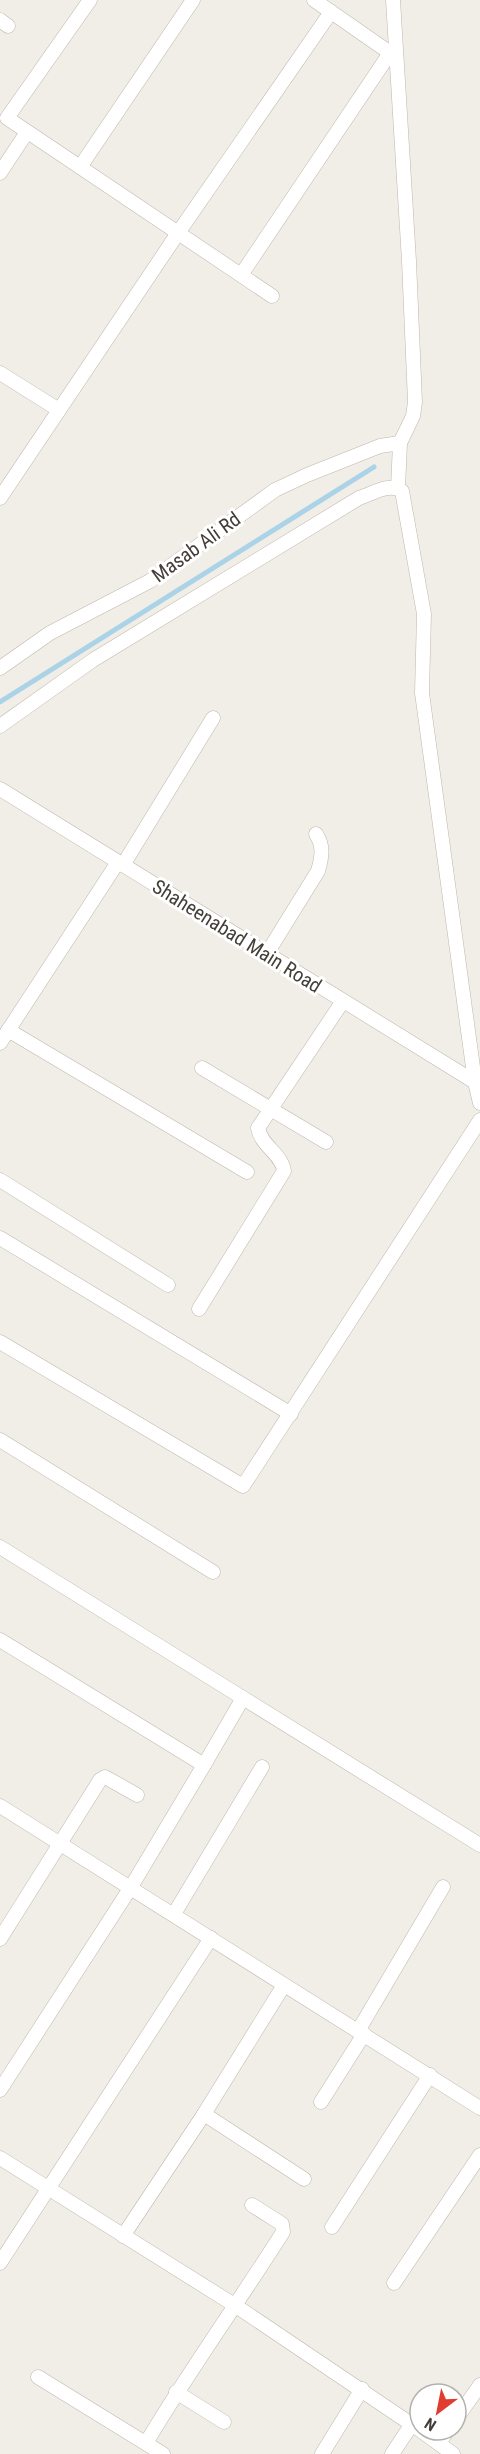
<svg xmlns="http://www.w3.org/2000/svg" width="480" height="2454" viewBox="0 0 480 2454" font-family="'Roboto Condensed',sans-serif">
<rect width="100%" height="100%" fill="#f1ede7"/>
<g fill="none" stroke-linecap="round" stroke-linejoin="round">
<polyline stroke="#aad3e7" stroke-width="5" points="0,702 374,467"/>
<g stroke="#bfb7ae" stroke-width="15">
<g id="minor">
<polyline points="90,0 7,118 272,296"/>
<polyline points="314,0 396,57"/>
<polyline points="393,0 409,261 415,402 413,416 400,443 398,488"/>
<polyline points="0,20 8,26"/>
<polyline points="80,167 193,0"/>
<polyline points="0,173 27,132"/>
<polyline points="241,275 390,53"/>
<polyline points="0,373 59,410"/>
<polyline points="0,498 178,233 331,12"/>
<polyline points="0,668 50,633 150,581 275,490 307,475 380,446 400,443"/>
<path d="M 0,726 L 93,660 L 359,498 C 372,494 390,482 402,491 L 424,614 L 422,693 L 475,1082 L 480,1103"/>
<polyline points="0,789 475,1082"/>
<polyline points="123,865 213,718"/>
<path d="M 266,955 L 318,871 C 322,857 324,846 316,834"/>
<polyline points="8,1030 247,1172"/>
<polyline points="0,1043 118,862"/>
<polyline points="202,1068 326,1142"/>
<polyline points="0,1180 168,1285"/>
<polyline points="0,1238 291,1414"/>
<path d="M 199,1309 L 284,1171 C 282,1154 261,1146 258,1128 L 343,1001"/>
<polyline points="0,1342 243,1486 480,1120"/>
<polyline points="0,1440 213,1572"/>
<polyline points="0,1547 243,1698 204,1765"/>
<polyline points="0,1640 204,1765 131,1887 0,2090"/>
<polyline points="243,1698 480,1845"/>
<polyline points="0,1806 480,2108"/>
<polyline points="174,1914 262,1767"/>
<polyline points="0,1939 100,1780 105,1777 137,1795"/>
<polyline points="358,2031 443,1887"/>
<polyline points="321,2102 364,2034"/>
<polyline points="204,2114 304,2179"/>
<polyline points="0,2158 236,2306 420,2430"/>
<polyline points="332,2227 430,2075"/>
<polyline points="123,2236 204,2114 284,1985"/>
<polyline points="0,2263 211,1938"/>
<polyline points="394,2283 480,2155"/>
<polyline points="38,2377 163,2454"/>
<polyline points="176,2392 224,2422"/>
<polyline points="456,2419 480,2385"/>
<polyline points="420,2430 453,2454"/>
<path d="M 146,2443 C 189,2371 238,2303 283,2232 L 282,2224 L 252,2205"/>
<polyline points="439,2443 448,2430"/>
<polyline points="322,2454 362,2389"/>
<polyline points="392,2454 412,2424"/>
</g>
</g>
<use href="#minor" stroke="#fff" stroke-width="14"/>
</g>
<g text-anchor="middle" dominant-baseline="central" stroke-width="6" stroke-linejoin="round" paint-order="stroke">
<g font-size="20" fill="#433e37" stroke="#fff">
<text transform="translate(196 547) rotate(-36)">Masab Ali Rd</text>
<text transform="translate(237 936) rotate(32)">Shaheenabad Main Road</text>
</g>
</g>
<g transform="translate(438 2412) rotate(212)"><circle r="28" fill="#ffffff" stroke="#b4b2af" stroke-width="1.5"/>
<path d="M0-4.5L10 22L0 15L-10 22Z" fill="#e03c2f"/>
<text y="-9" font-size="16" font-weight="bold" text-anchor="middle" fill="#433e37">N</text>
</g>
</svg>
